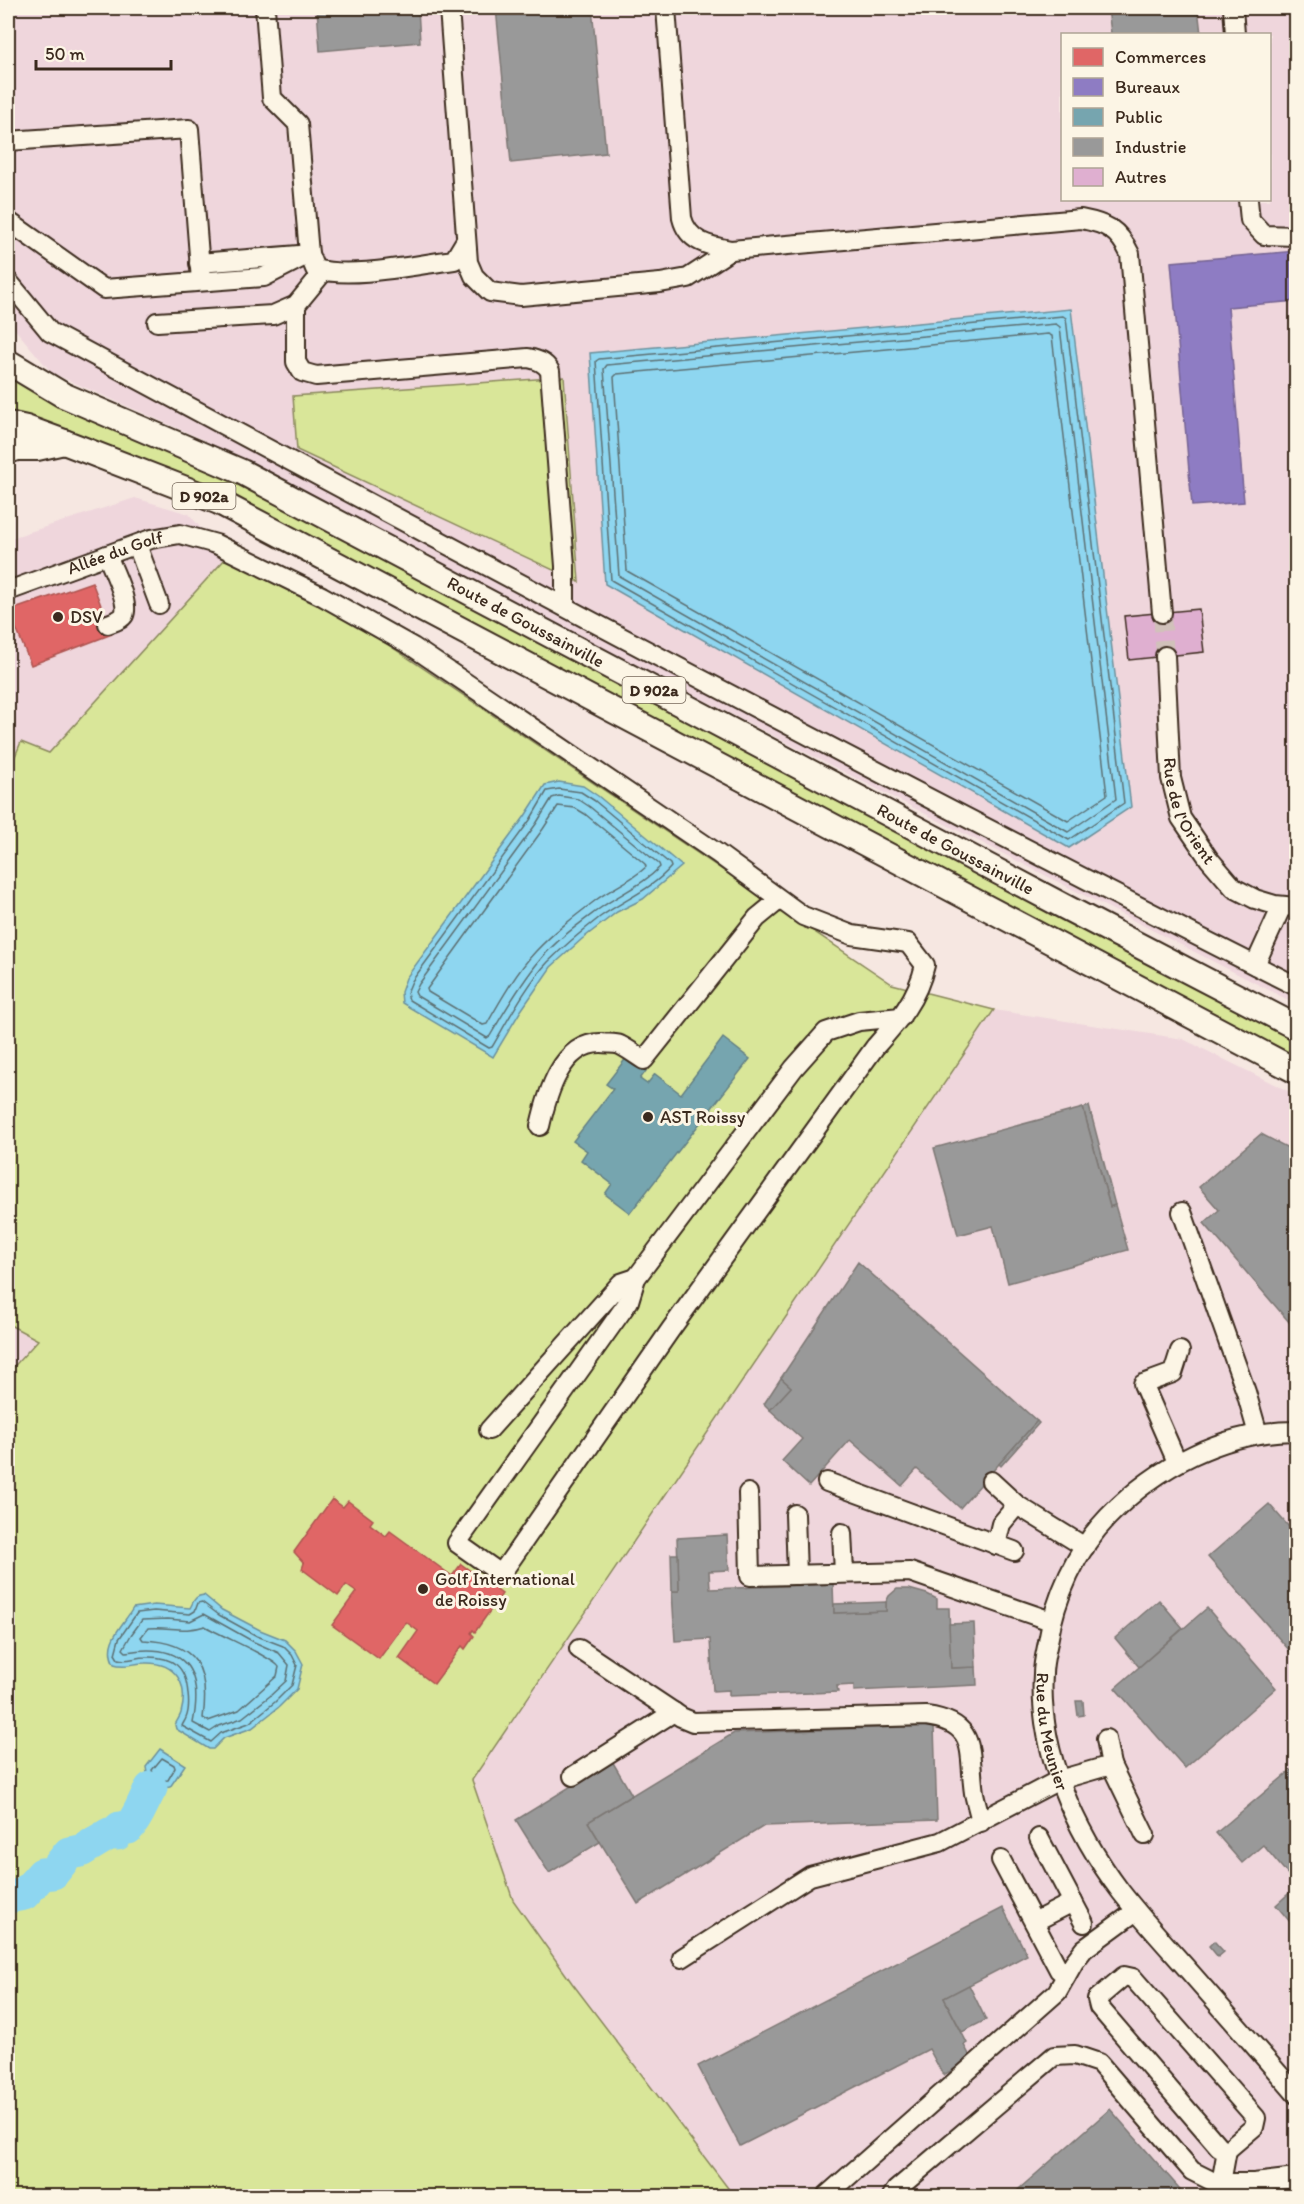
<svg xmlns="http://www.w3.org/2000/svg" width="1304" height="2204" viewBox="0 0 1304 2204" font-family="Itim,sans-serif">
<rect width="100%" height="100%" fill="#f6e7e1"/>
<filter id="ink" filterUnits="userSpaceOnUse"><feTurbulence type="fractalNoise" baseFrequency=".0167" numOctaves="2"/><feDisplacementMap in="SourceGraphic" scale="12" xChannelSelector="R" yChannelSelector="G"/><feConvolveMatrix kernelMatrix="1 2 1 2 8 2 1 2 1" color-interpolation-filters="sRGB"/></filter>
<g filter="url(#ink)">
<g fill="#efd6dc" fill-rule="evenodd">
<path d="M 8,8 L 1296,8 L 1296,1004 L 686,691 L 202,439 L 52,373 L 8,321 ZM 1062,34 L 1270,34 L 1270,200 L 1062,200 Z"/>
<polygon points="135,498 189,514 226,558 49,753 21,743 8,773 8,539"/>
<polygon points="994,1010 1183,1039 1296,1095 1296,2196 734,2196 572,1983 513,1900 472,1780"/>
<polygon points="8,1324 38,1340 8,1373"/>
</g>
<g fill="#d9e699" stroke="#8a885c" stroke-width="1.5">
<polygon points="8,372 211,468 1296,1036 1296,1059 200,486 8,416"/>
<polygon points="564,377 579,582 297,450 293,396"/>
<polygon points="226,558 350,619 892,984 994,1010 472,1780 513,1900 572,1983 734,2196 8,2196 8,1373 38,1340 8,1324 8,773 21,742 49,753"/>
</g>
<g fill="#8ed6f0" stroke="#6d919c" stroke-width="1.5">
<polygon points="1071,309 1131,807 1069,848 605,584 590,353"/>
<polygon points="559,782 583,786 598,796 682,866 643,899 617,912 582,939 551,967 520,1012 493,1057 402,1003 401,992 406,978 525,816 545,785"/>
<path d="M 204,1595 L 222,1610 L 260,1630 L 285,1640 L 296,1651 L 303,1664 L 297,1689 L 279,1707 L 252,1728 L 224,1738 L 213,1749 L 209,1749 L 176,1729 L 175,1725 C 177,1720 180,1717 181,1713 C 189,1684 176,1662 145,1663 C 133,1663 125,1668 114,1664 C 102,1642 123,1626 133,1608 L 154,1605 L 190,1608 C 194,1601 194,1596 204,1595 Z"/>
<polygon points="160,1749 185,1765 170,1787 153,1789 149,1785 146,1767"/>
</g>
<g fill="#e06666" stroke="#ae5450" stroke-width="1.5">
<polygon points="92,582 112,634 31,665 9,611"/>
<polygon points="332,1499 343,1507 348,1501 373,1520 370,1524 386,1536 390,1531 452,1576 461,1564 502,1594 475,1632 473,1630 471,1633 474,1636 465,1649 462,1646 434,1684 399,1658 418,1631 406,1622 379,1659 332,1625 356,1592 346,1585 338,1596 302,1569 304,1563 294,1552"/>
</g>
<polygon fill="#8e7cc3" stroke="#756392" stroke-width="1.5" points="1296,251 1296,301 1228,307 1244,502 1192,506 1171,262"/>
<polygon fill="#76a5af" stroke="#648084" stroke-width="1.5" points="723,1038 750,1059 630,1213 605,1194 612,1184 581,1160 587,1151 573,1141 613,1089 606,1084 627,1057 646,1071 640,1079 647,1084 655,1074 681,1094"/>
<g fill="#999" stroke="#7d7874" stroke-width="1.5">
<polygon points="317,8 418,8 420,42 320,51"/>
<polygon points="496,8 592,8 606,153 511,163"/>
<polygon points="1108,8 1198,8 1201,34 1111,34"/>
<polygon points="1089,1106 1115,1205 1110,1207 1083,1108"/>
<polygon points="1083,1108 1110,1207 1115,1205 1128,1250 1008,1283 993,1226 958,1235 934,1148"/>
<polygon points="1261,1134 1296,1152 1296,1330 1204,1223 1219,1210 1199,1187"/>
<polygon points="858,1262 1037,1421 960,1508 917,1469 902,1486 850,1440 809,1486 782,1461 802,1439 770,1410 791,1387 781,1378"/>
<polygon points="781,1378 791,1387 770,1410 764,1404"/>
<polygon points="1037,1421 1039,1423 1001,1466 999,1464"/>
<polygon points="1269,1504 1289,1527 1296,1521 1296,1658 1208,1557"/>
<polygon points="727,1535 729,1570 709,1571 710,1589 833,1584 834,1613 886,1611 886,1602 889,1596 897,1589 909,1589 927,1594 937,1599 937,1608 949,1608 951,1668 976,1667 977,1685 854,1691 854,1685 837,1686 838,1692 729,1696 729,1690 713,1691 710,1639 675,1641 672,1591 679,1591 677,1538"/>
<polygon points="671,1554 678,1554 679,1591 672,1591"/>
<polygon points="1159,1600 1183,1628 1139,1667 1115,1638"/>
<polygon points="886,1602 886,1611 834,1613 834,1604"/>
<polygon points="1207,1608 1276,1688 1185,1768 1115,1688"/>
<polygon points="974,1623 976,1667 951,1668 949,1624"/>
<polygon points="1076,1701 1083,1701 1084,1715 1078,1716"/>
<polygon points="934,1726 937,1820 764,1826 638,1904 588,1822 734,1733"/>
<polygon points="612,1761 632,1795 588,1822 600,1842 549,1873 516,1820"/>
<polygon points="1296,1766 1296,1884 1263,1845 1242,1863 1216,1833"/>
<polygon points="1296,1887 1296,1929 1276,1905"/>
<polygon points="1003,1908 1027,1955 944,1998 967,2043 964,2045 972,2060 943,2075 929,2049 740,2146 698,2066"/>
<polygon points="1214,1941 1224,1952 1218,1957 1209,1946"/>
<polygon points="969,1985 986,2020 962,2032 944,1998"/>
<polygon points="1110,2109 1186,2196 1011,2196"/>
</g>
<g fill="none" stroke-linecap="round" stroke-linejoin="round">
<g stroke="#5c6f72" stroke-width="1.5">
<polygon points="1063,316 1066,318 1124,803 1069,840 611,580 596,361 599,359"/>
<polygon points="1056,324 1060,327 1116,799 1068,832 619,576 604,369 607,365"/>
<polygon points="1048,334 1052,336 1107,795 1068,821 627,571 614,377 617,374"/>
<path d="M 559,789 L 581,792 L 595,801 L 670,864 L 671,867 C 652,889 624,900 600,917 C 582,931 564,946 548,962 C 527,984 508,1020 492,1047 L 489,1048 L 409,1000 L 407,993 L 412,981 L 530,820 L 547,791 Z"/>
<path d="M 559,796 L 578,799 L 590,807 L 659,864 L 660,867 C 643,885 619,894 599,909 C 579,924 556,940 540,960 C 521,983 505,1010 490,1036 L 487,1038 L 417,996 L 415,992 L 419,984 L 536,824 L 552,798 Z"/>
<path d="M 558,806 L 575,808 L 585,814 L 645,864 L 646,867 C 631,881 612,888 596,900 C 575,916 554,932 536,951 C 517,971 500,1001 487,1024 L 483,1025 L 428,992 L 427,989 L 543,829 Z"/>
<path d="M 202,1602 L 219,1615 L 257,1636 L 283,1646 L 292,1655 L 297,1665 L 292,1685 L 275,1702 L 249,1723 L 221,1733 L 211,1742 L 182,1726 C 183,1723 185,1721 186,1718 C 189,1711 189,1702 188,1694 C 186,1667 174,1656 145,1657 C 136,1657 127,1662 118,1659 L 115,1654 L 119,1639 L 137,1613 L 154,1611 L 190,1614 L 195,1611 L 198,1603 Z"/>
<path d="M 204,1614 L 254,1642 L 279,1653 L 289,1665 L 286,1681 L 270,1696 L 242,1718 L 219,1726 L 210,1732 L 193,1723 C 204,1668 183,1642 126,1652 L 123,1649 L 131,1635 L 142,1620 L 168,1619 L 190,1621 Z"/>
<path d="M 205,1626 C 219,1635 274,1658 279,1667 L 277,1676 L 239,1710 L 208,1721 L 203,1718 C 210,1668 196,1642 143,1640 L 141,1637 L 148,1628 C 169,1626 184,1633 205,1626 Z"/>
<polygon points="162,1758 174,1765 175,1768 168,1780 156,1781 152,1770"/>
</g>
<path stroke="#8ed6f0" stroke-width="33" d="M 8,1897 L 24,1894 L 42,1874 L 53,1873 L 69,1853 L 81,1851 L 109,1834 L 117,1834 L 120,1828 L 128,1828 C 139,1817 143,1801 151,1788"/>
</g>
<polygon fill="#dfafd0" stroke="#3b2a1e" stroke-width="1.5" points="1199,609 1204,652 1129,660 1124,616"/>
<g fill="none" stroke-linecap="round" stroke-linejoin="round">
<polyline stroke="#d1c1ba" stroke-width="18" stroke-dasharray="18 9" stroke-linecap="butt" points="1162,613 1165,656"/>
<g stroke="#3b2a1e" stroke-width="22">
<g id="minor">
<path d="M 265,8 L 272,98 L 298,124 L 309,254 L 315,269 C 352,279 414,265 454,260 L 466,240"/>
<path d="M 449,8 L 468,262 L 474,276 L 490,292 L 521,296 L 660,283 L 688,278 L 731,250 L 1081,219 C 1107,224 1118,229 1130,254 L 1162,613"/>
<path d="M 666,8 L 682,218 C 688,242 709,246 731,250"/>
<polyline points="1233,8 1235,34"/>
<polyline points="8,141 189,129 201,281"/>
<polyline points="1248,200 1250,220 1264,235 1296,236"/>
<polyline points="8,221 104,289 264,277 309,254"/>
<polyline points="199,263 299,255"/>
<path d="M 8,281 L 50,332 C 463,554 877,775 1296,986"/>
<path d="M 296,305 L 296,362 L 302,372 L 316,376 L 528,358 C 537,360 545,362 550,371 L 565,566 L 565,607"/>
<polyline points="157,322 273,315 296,305 324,271"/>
<polyline points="137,545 159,604"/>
<path d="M 107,555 C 112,568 130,603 124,615 C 121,620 113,622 108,624"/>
<path id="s1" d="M 8,591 L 151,539 L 180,534 L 216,544 L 322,596 L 413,647 L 717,853 L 803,916 L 852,935 L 908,943 L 925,965 C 917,1000 898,1021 875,1047 L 671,1329 L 501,1574 L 457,1543 L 629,1301 L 636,1278 L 794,1068 L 826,1032 L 859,1021 L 901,1017"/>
<path id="s2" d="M 1165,656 L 1171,778 L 1181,818 L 1209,859 L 1234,888 L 1255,899 L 1275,905 L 1296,907"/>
<polyline points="1255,965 1282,906"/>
<path d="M 540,1126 C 547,1095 561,1042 602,1043 C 607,1044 615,1043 620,1045 C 628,1049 636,1055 644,1060 L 757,918 L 779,900"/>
<polyline points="1182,1212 1246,1392 1258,1434"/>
<polyline points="489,1430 621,1283 636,1278"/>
<path id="s3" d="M 1296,1431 C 1224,1431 1157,1466 1108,1517 C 1076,1550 1055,1598 1048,1642 C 1046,1652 1043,1663 1043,1674 C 1038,1751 1075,1831 1121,1892 C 1142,1919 1166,1945 1189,1971 C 1225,2012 1261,2053 1296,2094"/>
<polyline points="1177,1462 1143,1384 1173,1373 1180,1351"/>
<polyline points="991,1481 1017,1505 1085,1547"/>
<polyline points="827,1482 1014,1551"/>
<polyline points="748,1493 750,1576 910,1572 1051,1621"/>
<polyline points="795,1514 797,1575"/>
<polyline points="842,1533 844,1573"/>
<polyline points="996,1545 1001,1524 1017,1505"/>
<path d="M 579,1649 L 681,1717 L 693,1722 L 926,1716 C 979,1723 968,1752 974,1793 C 976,1803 979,1812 981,1822"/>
<polyline points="1111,1765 1145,1835"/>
<polyline points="573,1776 674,1712"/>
<polyline points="1039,1838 1084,1923"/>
<polyline points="1001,1860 1059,1970 1066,1976"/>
<polyline points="1034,1922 1073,1902"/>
<polyline points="682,1958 810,1876 940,1842 1059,1780 1111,1765 1106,1739"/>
<polygon points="1124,1976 1133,1978 1256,2118 1254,2127 1227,2150 1219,2147 1099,2007 1097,1999"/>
<polyline points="1221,2183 1227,2150"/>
<polyline points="826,2196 1057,1992 1074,1962 1084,1949 1136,1911"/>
<polyline points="892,2196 896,2190 1054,2056 1075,2055 1099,2063 1192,2171 1216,2183 1254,2183 1296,2178"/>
</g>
</g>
<g stroke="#3b2a1e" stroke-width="28">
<g id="major">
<path id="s4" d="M 8,362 L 63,395 L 242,472 L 1065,907 L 1296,1027"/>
<polyline points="8,424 26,428 64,442 219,502 1296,1071"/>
<polyline points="8,451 17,448 37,448 64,442"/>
</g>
</g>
<use href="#minor" stroke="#fcf5e5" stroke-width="18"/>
<use href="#major" stroke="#fcf5e5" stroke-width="24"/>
</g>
</g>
<g fill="#3b2a1e" stroke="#fcf5e5" stroke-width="2">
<circle cx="58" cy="617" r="6"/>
<circle cx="648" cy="1117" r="6"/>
<circle cx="423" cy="1589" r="6"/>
</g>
<g text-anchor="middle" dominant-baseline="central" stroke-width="6" stroke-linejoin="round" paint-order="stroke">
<g fill="#fcf5e5" stroke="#75675a" stroke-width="1.5">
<rect x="172.5" y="483" width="63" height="26" rx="4.5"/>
<rect x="622.5" y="677" width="63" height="26" rx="4.5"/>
</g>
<g font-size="16" font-weight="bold" fill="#3b2a1e">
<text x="204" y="496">D 902a</text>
<text x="654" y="690">D 902a</text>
</g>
<g font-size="18" fill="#3b2a1e" stroke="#fcf5e5">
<text stroke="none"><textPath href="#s1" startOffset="114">Allée du Golf</textPath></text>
<text stroke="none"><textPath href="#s4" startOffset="580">Route de Goussainville</textPath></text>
<text stroke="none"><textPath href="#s2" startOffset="159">Rue de l'Orient</textPath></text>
<text stroke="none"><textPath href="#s4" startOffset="1066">Route de Goussainville</textPath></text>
<text stroke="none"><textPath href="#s3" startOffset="444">Rue du Meunier</textPath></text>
</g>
<g font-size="18" fill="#3b2a1e" stroke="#fcf5e5" text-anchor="start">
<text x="70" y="617">DSV</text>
<text x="660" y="1117">AST Roissy</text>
<text x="435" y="1579">Golf International<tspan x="435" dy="21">de Roissy</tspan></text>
</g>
</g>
<rect width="1304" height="2204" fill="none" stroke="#fcf5e5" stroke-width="30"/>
<rect x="15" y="15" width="1274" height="2174" fill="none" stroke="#3b2a1e" stroke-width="2" filter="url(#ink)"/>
<rect x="1061" y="33" width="210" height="168" fill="#fcf5e5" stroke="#afa495" stroke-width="1.5"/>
<rect x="1073" y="48" width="30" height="18" fill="#e06666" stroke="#afa495" stroke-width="1.5"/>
<text x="1115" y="63" font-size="18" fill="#3b2a1e">Commerces</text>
<rect x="1073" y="78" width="30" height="18" fill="#8e7cc3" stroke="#afa495" stroke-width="1.5"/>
<text x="1115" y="93" font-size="18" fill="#3b2a1e">Bureaux</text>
<rect x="1073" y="108" width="30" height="18" fill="#76a5af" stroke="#afa495" stroke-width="1.5"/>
<text x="1115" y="123" font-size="18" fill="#3b2a1e">Public</text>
<rect x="1073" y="138" width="30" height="18" fill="#999999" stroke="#afa495" stroke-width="1.5"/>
<text x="1115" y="153" font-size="18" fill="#3b2a1e">Industrie</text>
<rect x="1073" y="168" width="30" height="18" fill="#dfafd0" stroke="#afa495" stroke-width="1.5"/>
<text x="1115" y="183" font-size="18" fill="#3b2a1e">Autres</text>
<path d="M36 60v9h135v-9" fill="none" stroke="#3b2a1e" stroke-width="3"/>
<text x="45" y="60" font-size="18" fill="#3b2a1e" stroke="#fcf5e5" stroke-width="4.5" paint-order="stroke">50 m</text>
</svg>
